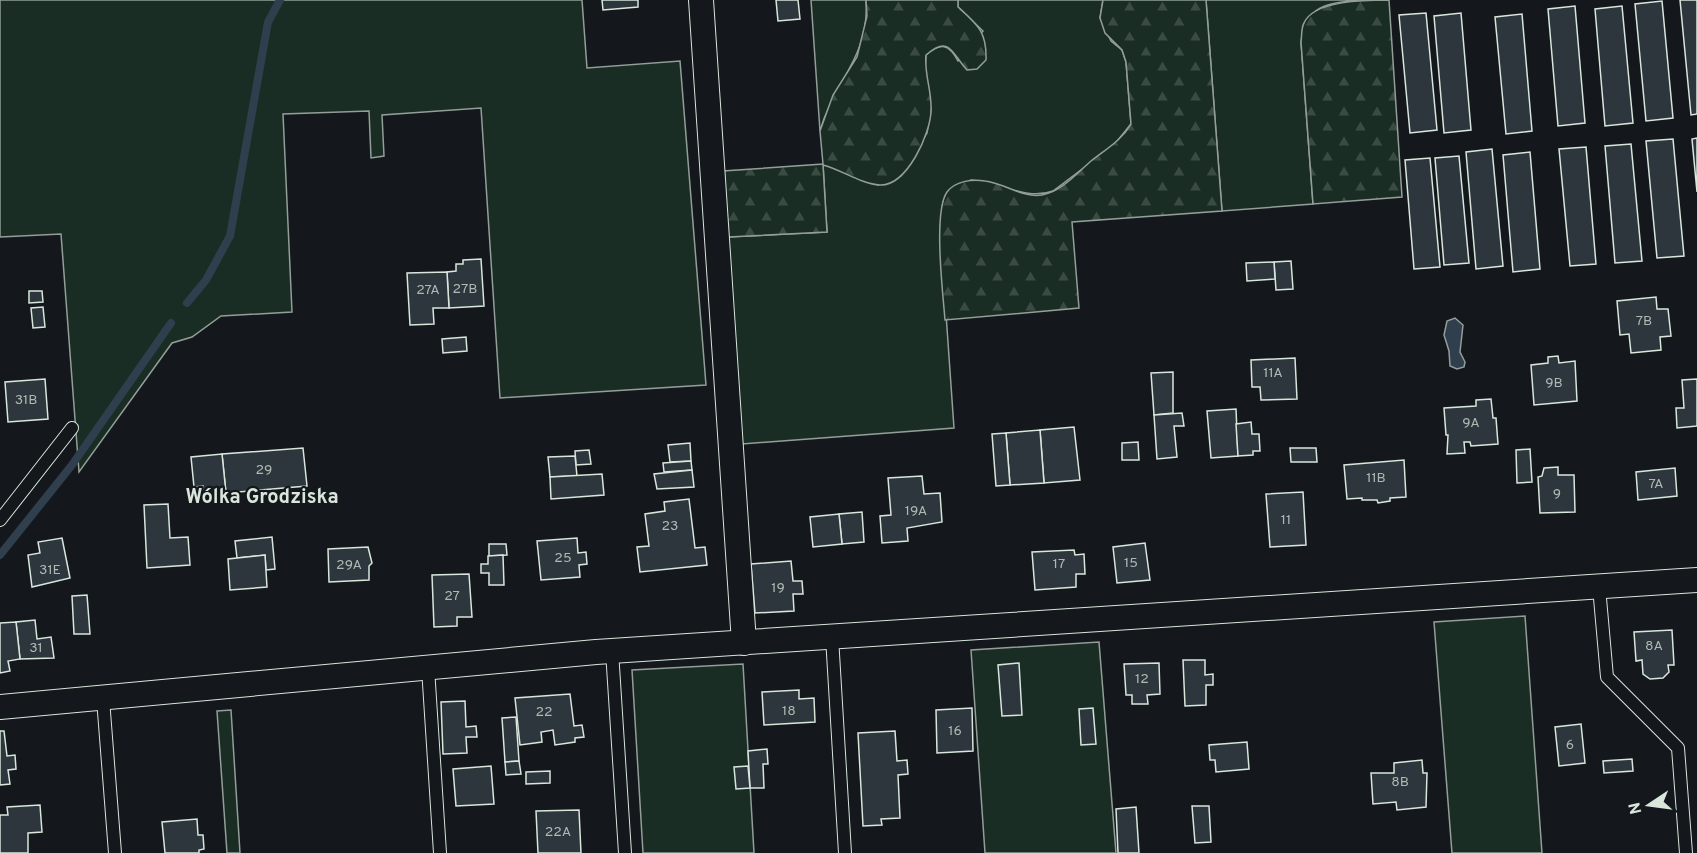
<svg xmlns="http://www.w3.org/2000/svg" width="1697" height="853" viewBox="0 0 1697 853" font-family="Overpass,sans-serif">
<defs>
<pattern id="forest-firs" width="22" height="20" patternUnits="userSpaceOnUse" patternTransform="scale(1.5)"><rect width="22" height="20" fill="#1a2d24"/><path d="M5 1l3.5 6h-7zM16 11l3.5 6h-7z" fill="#3b4b43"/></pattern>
</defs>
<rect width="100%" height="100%" fill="#14181c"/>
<g fill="#1a2d24" stroke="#939e99" stroke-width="1.5">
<polygon points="0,0 582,0 587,68 680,61 706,385 500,398 481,108 382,115 384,156 371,158 369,111 283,114 292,312 221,316 192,337 172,343 79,472 61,234 0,237"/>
<path d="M 811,0 L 866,0 C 870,57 834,81 820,131 Z"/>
<path d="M 958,0 L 1103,0 L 1100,18 L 1111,41 L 1122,50 L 1126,62 L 1131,124 L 1114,145 L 1053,191 C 1026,201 999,182 971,180 L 943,202 L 940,228 L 954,428 L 742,444 L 728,237 L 827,232 L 823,164 L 878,185 L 901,176 L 927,133 L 931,110 L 925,70 L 926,55 C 941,42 949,44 958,61 L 983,31 L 958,7 Z"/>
<path d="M 1206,0 L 1363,0 C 1328,3 1306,4 1301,42 L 1313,204 L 1222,211 Z"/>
<polygon points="1525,616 1542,853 1452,853 1434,622"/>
<polygon points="1099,642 1116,853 985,853 971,650"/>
<polygon points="743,664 754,853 643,853 632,670"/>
<polygon points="231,710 240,853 227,853 217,711"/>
</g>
<g fill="url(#forest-firs)" stroke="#939e99" stroke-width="1.5">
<path d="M 866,0 L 958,0 L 958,7 C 978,25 987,32 986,60 L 977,69 L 967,70 C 952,54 950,34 926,55 C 924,74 932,91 931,110 C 931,133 907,186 880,185 C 861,184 842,170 823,165 L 827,232 L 728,237 L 723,171 L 823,164 L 820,131 L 833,95 L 857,57 L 867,16 Z"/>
<path d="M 1103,0 L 1206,0 L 1222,211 L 1072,222 L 1079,308 L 945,320 C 943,294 933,212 947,192 C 955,181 972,179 985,181 C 1004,183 1022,198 1042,195 C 1061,192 1077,173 1091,161 C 1106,149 1121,141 1131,124 L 1126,62 L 1122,50 L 1105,33 L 1100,18 Z"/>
<path d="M 1389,0 L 1402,197 L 1313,204 L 1301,42 C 1302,36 1301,28 1304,23 C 1314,0 1367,0 1389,0 Z"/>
</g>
<polygon fill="#2f3f4d" stroke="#939e99" stroke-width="1.5" points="1455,318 1463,325 1460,352 1465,362 1464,367 1457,369 1450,366 1449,351 1444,335 1447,321"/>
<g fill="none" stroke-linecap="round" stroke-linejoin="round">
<g stroke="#2f3f4d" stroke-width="8">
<polyline points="187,303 206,280 230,236 268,22 280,0"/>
<polyline points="0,555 72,465 171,323"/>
</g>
</g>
<g fill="#2c363c" stroke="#d8e6dc" stroke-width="1.5">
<polygon points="602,0 638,0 638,7 603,10"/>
<polygon points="776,0 798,0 800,19 778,21"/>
<polygon points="1680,0 1697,0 1697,114 1691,115"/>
<polygon points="1662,1 1673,118 1646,121 1635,4"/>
<polygon points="1575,6 1585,123 1558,126 1548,9"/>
<polygon points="1622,6 1633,123 1605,126 1595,9"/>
<polygon points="1426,13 1437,130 1410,133 1399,15"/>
<polygon points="1461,13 1471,130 1444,133 1434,16"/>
<polygon points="1522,14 1532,131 1506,134 1495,17"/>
<polygon points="1697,138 1697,192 1692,139"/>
<polygon points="1673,139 1684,256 1657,258 1646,141"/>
<polygon points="1631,144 1642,261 1615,263 1605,146"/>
<polygon points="1586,147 1596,264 1570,266 1559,149"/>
<polygon points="1492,149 1503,266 1476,269 1466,152"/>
<polygon points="1530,152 1540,269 1513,272 1503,155"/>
<polygon points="1459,156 1469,263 1444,265 1435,158"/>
<polygon points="1430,158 1440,267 1414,269 1405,160"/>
<polygon points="481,259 484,306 449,308 447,272 456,271 456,264 463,264 463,260"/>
<polygon points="1291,261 1293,289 1276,290 1274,262"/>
<polygon points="1274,262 1275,279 1247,281 1246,263"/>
<polygon points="447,272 449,308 433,308 434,324 410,325 407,273"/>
<polygon points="29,291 42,291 43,302 29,303"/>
<polygon points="1656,297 1657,309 1668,309 1671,336 1660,337 1661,350 1631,353 1629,334 1620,335 1617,301"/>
<polygon points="43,307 45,327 33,328 31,308"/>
<polygon points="466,337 467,351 443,353 442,339"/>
<polygon points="1558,356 1559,363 1575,361 1577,401 1534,405 1531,365 1548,363 1548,357"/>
<polygon points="1295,358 1297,399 1261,400 1260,387 1252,387 1251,360"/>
<polygon points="1173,372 1173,413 1154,415 1151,373"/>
<polygon points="45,379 48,419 8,422 5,382"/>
<polygon points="1697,379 1697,426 1677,428 1676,408 1684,408 1682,380"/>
<polygon points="1491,399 1493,418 1496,418 1498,444 1471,446 1470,442 1464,442 1465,453 1447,454 1448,435 1446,435 1444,408 1476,406 1476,400"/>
<polygon points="1236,409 1238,456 1211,458 1207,411"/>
<polygon points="1182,413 1184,426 1174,426 1177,457 1157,459 1154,415"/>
<polygon points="1251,422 1252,434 1259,434 1260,451 1253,451 1253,455 1238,456 1236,424"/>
<polygon points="1074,427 1080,480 1044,483 1040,430"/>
<polygon points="1040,430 1044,483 1010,485 1006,433"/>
<polygon points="1006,433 1010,485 996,486 992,434"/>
<polygon points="1138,442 1139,460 1122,460 1122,443"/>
<polygon points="690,443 691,461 670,462 668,445"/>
<polygon points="303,448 307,486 226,493 222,454"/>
<polygon points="1290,448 1316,448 1317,462 1291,462"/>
<polygon points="1530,449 1532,482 1517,483 1516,450"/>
<polygon points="589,450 591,464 576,465 575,451"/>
<polygon points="222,454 226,493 204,495 203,486 194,487 191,457"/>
<polygon points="575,456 577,476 550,477 548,457"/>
<polygon points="1404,460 1406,497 1390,498 1390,501 1378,503 1377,500 1362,500 1362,498 1347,499 1344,465"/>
<polygon points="691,461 692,470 664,472 663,463"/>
<polygon points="1558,467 1558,475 1574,475 1575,512 1540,513 1538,477 1542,476 1544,468"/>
<polygon points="1675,468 1677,496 1638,500 1636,472"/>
<polygon points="692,470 694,487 657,489 654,474"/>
<polygon points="602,474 604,495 551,499 550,477"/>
<polygon points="922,476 924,494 940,493 942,522 907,528 908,541 882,543 880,516 891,515 888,478"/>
<polygon points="1303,492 1306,545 1270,547 1266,494"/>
<polygon points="689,499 695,548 705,547 707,565 640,572 637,547 649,546 645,514 665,511 664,502"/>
<polygon points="168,504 170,538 188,537 190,565 147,568 144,505"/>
<polygon points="862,512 864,542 842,544 839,514"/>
<polygon points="839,514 842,544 813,547 810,517"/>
<polygon points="272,537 275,569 266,570 265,555 237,558 235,541"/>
<polygon points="62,538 70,578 32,587 28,555 40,553 38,542"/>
<polygon points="577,538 578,553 586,552 587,564 579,565 580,577 541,580 537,541"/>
<polygon points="1145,543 1150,580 1117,583 1113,547"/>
<polygon points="489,544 506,544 507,555 489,556"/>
<polygon points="368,547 372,563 369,566 369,580 329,582 328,549"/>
<polygon points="1074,550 1075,555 1084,554 1085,574 1076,574 1076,587 1035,590 1032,552"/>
<polygon points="265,555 267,587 230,590 228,559"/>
<polygon points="503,555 504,585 489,585 489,573 481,573 481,564 488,564 488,556"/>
<polygon points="791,561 793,581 802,581 803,594 793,594 794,611 755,613 751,564"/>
<polygon points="469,574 472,617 457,617 457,626 434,627 432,575"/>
<polygon points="87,595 90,634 74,634 72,596"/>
<polygon points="35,620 37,639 51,637 54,658 20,659 16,622"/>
<polygon points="16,622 20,659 8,661 10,671 0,673 0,623"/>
<polygon points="1672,630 1674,665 1668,665 1669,672 1663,678 1650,679 1643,674 1642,660 1636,661 1634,632"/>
<polygon points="1183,660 1205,660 1205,675 1213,674 1213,685 1206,685 1206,705 1185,706"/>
<polygon points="1019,663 1022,715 1002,716 998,665"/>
<polygon points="1159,663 1160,694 1147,695 1148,704 1132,704 1132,695 1126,695 1124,664"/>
<polygon points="799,690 799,699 814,698 815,722 764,725 762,692"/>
<polygon points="570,694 574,726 582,725 584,737 575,738 575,742 555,745 553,730 541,732 542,742 520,745 515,698"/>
<polygon points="465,701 466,727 476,726 477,737 466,737 467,753 443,754 441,702"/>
<polygon points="972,708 973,751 937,753 936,710"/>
<polygon points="1093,708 1096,744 1081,745 1079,709"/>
<polygon points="516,717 519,761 505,762 502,718"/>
<polygon points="1581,724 1585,763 1559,766 1555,727"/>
<polygon points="0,731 4,731 7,756 15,755 16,769 8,770 10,784 0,785"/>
<polygon points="895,731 897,761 907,760 908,774 898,775 900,818 881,819 882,825 863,826 858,733"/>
<polygon points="1247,742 1249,769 1216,772 1215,760 1210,760 1209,745"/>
<polygon points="767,749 768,764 763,764 764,788 750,788 748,751"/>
<polygon points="1632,759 1633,771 1604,773 1603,761"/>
<polygon points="1422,760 1423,773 1427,773 1426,807 1397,810 1396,802 1373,804 1371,773 1394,773 1394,763"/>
<polygon points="519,761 521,774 506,775 505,762"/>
<polygon points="491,766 494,804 456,806 453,769"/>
<polygon points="748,766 750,788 736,789 734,767"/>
<polygon points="550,771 550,783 526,784 526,772"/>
<polygon points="40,805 42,832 28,833 28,853 0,853 0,815 8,815 7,807"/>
<polygon points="1192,806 1209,806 1211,842 1195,843"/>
<polygon points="1136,807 1139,853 1118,853 1116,809"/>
<polygon points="579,810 581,853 538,853 536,811"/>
<polygon points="197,819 198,835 203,835 204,849 199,850 199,853 165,853 162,822"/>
</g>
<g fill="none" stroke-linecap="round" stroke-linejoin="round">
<g stroke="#d8e6dc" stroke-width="14">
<g id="lane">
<polyline points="0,520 72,428"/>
<polyline points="1599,587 1607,677 1678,748 1686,853"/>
<polyline points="832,637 845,853"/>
<polyline points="612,651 625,853"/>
<polyline points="428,668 440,853"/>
<polyline points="103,699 115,853"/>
</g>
</g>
<g stroke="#d8e6dc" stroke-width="26">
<g id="street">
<polyline points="701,0 744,643"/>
<polyline points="0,707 596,652 1697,580"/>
</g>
</g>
<use href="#lane" stroke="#14181c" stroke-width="12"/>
<use href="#street" stroke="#14181c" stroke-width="24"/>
</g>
<g text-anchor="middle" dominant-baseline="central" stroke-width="4.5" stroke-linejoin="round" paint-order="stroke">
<g font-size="14" fill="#adbab4">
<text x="465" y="289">27B</text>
<text x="428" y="290">27A</text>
<text x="1644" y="321">7B</text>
<text x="1273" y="373">11A</text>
<text x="1554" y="383">9B</text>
<text x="26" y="400">31B</text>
<text x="1471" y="423">9A</text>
<text x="264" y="470">29</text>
<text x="1376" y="478">11B</text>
<text x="1656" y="484">7A</text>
<text x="1557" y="494">9</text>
<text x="916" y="511">19A</text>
<text x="1286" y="520">11</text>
<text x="670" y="526">23</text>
<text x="563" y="558">25</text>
<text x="1131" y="563">15</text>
<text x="1059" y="564">17</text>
<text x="349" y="565">29A</text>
<text x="50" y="570">31E</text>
<text x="778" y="588">19</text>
<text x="452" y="596">27</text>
<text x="1654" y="646">8A</text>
<text x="36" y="648">31</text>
<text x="1142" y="679">12</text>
<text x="789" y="711">18</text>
<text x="544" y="712">22</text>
<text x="955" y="731">16</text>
<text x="1570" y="745">6</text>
<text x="1400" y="782">8B</text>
<text x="558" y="832">22A</text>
</g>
<g font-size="20" font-weight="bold" fill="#d8e6dc" stroke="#14181c">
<text x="262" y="498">Wólka Grodziska</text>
</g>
</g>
<g transform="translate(1649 805) rotate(257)" stroke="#14181c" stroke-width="4.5" paint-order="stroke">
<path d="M0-4.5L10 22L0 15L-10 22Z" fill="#d8e6dc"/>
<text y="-9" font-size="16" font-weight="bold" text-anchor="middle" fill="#d8e6dc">N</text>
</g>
</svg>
